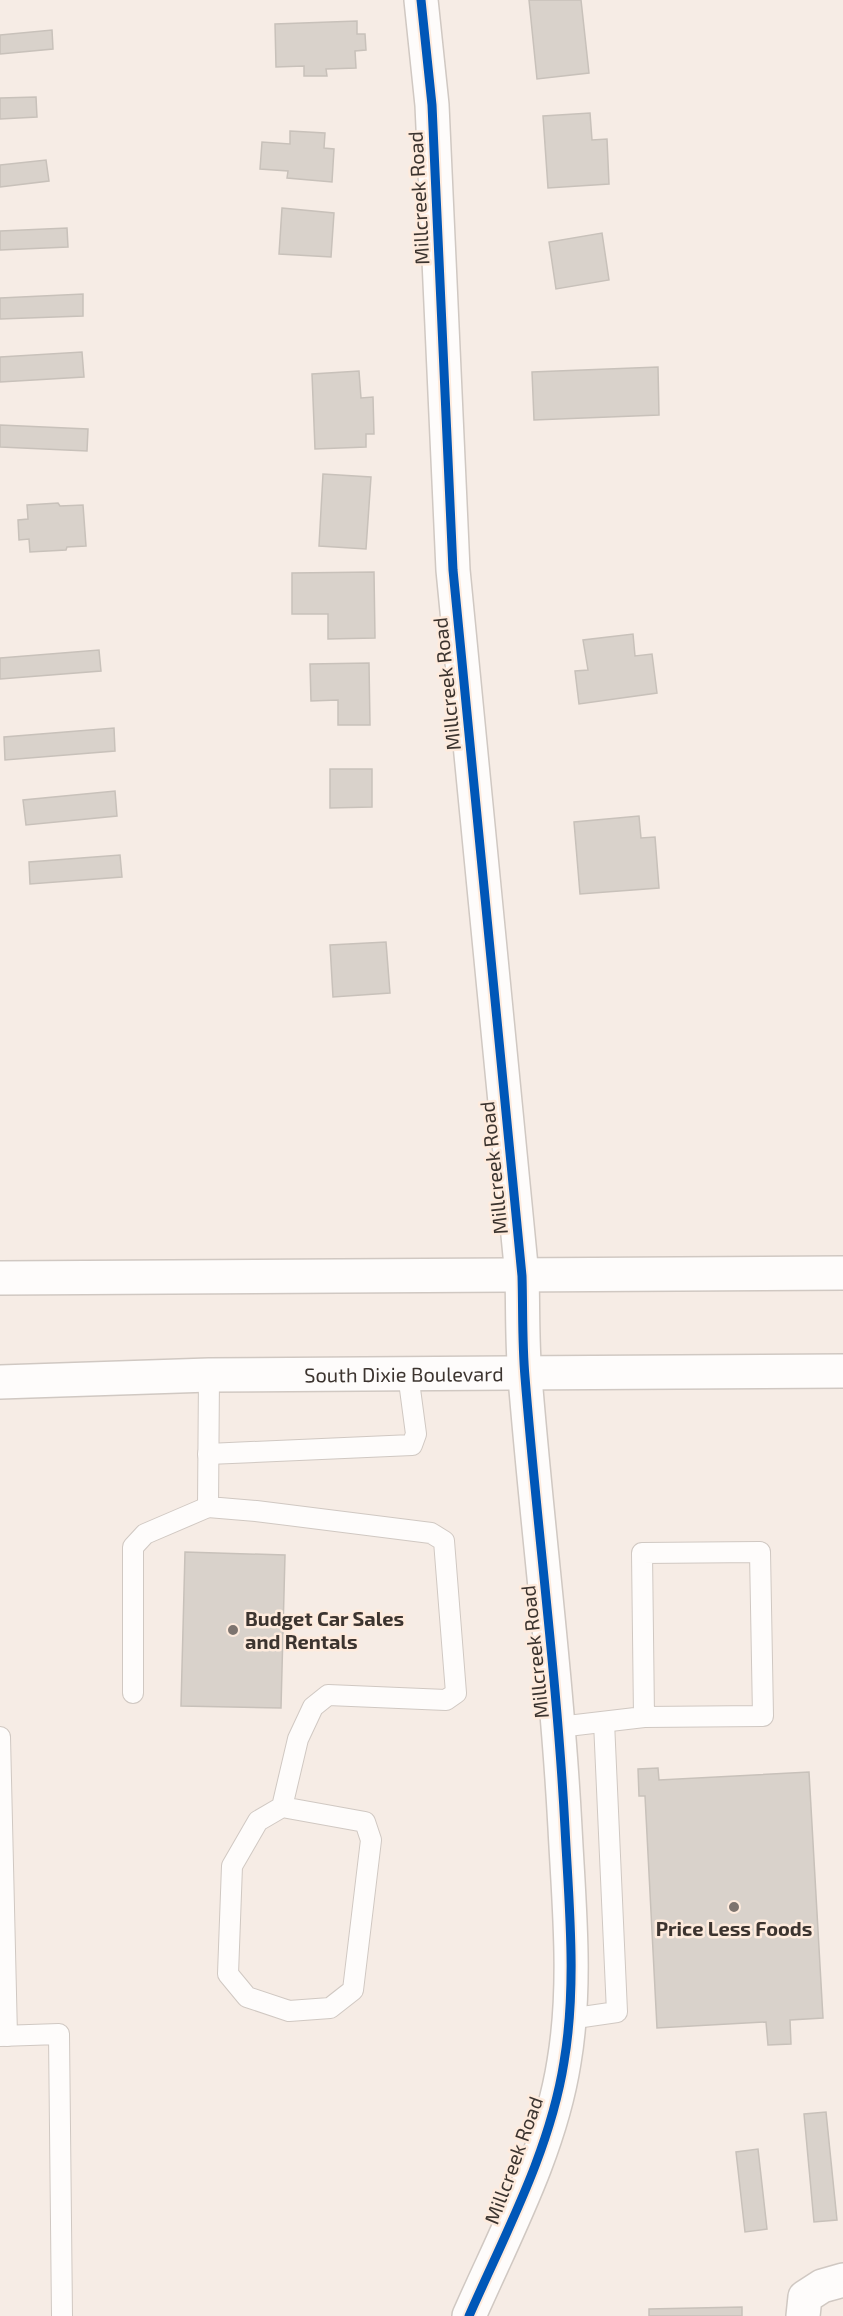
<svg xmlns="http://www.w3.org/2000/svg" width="843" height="2316" viewBox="0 0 843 2316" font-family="'Exo 2',sans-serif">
<rect width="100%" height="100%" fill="#f6ece5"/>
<g fill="#d9d2cb" stroke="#c8c1ba" stroke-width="1.5">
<polygon points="529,0 581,0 589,73 537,79"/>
<polygon points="357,21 357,34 365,34 366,50 355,51 356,68 326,69 327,76 304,76 304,66 276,67 275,24"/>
<polygon points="52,30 53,49 0,54 0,35"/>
<polygon points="36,97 37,117 0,119 0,98"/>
<polygon points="590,113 592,140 607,139 609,184 548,188 543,116"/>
<polygon points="290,131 325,133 324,148 334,149 332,182 287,178 288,171 260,169 262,142 290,144"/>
<polygon points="46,160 49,181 0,187 0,165"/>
<polygon points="282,208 334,213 331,257 279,254"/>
<polygon points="67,228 68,247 0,250 0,231"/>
<polygon points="602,233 609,280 556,289 549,242"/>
<polygon points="83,294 83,316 0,319 0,298"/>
<polygon points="82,352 84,377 0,382 0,357"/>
<polygon points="658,367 659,415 534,420 532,372"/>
<polygon points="359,371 361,398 373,397 374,434 366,434 366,447 315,449 312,374"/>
<polygon points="0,425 88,429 87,451 0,447"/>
<polygon points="323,474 371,477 366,549 319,546"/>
<polygon points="58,503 60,506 83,505 86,546 67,547 66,550 30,552 29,539 19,540 18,520 28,519 27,505"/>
<polygon points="374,572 375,638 328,639 328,614 292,614 292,573"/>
<polygon points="633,634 635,656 652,654 657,693 579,704 575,671 588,670 583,640"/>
<polygon points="99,650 101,671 0,679 0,658"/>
<polygon points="369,663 370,725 338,725 338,700 311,701 310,664"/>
<polygon points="114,728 115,751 5,760 4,737"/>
<polygon points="330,769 372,769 372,807 330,808"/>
<polygon points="115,791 117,816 26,825 23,800"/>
<polygon points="639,816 641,838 655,837 659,888 580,894 574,822"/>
<polygon points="120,855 122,877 30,884 29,862"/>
<polygon points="386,942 390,993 333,997 330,945"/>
<polygon points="185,1552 285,1555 281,1708 181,1706"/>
<polygon points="658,1768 659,1780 809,1772 823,2018 790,2020 791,2044 768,2045 766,2022 657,2028 645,1796 639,1796 638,1769"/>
<polygon points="826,2112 837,2220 814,2222 804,2114"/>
<polygon points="758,2149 767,2229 745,2232 736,2152"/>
<polygon points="742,2307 742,2316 649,2316 649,2309"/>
</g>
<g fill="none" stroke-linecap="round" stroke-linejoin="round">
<g stroke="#d0c8c2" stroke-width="22">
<g id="service">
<polyline points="209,1375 208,1507 256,1511 431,1533 444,1541 456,1693 446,1700 328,1695 313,1707 298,1739 282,1807 258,1821 232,1866 228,1974 247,1997 289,2011 330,2008 353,1990 371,1840 365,1822 282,1807"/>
<polyline points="208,1454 412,1445 416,1434 408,1374"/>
<polyline points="133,1693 133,1547 145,1534 208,1507"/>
<polyline points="559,1727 644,1717 763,1716 760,1552 642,1553 644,1717"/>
<polyline points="0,1737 7,2036"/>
<polyline points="569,2019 617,2012 604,1722"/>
<polyline points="0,2036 59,2034 62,2316"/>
</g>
</g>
<g stroke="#d0c8c2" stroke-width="36">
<g id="minor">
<polyline points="421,0 432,105 453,570 522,1276"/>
<polyline points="803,2316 805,2297 822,2286 843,2280"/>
</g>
</g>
<g stroke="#d0c8c2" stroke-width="36">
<path id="tertiary" d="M 469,2316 C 505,2234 550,2151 564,2062 C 577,1985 569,1906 565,1828 C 557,1677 537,1527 525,1377 C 522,1343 523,1309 522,1276"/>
</g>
<g stroke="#d0c8c2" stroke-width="36">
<g id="trunk">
<polyline points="0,1278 843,1273"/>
<path id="s1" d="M 0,1382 L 209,1375 L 843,1371"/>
</g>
</g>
<use href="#service" stroke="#fefcfb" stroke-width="20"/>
<use href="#minor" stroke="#fefcfb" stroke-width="33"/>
<use href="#tertiary" stroke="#fefcfb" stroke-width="33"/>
<use href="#trunk" stroke="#fefcfb" stroke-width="33"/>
<g stroke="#feebdd" stroke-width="13">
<path id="cycleway" d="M 421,0 L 432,105 L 453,570 L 522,1276 C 523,1309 522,1343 525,1377 C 537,1527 557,1677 565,1828 C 569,1906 577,1985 564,2062 C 550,2151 505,2234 469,2316"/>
</g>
<use href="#cycleway" stroke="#0057b8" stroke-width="9"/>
</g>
<g fill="#7d746f" stroke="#feebdd" stroke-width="2">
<circle cx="233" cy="1630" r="6"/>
<circle cx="734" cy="1907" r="6"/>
</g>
<g text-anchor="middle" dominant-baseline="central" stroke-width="5" stroke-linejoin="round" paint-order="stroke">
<g font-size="20" fill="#3c342f" stroke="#feebdd">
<text transform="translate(418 198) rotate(-93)">Millcreek Road</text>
<text transform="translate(446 684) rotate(-96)">Millcreek Road</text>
<text transform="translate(493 1168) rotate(-96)">Millcreek Road</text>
<text stroke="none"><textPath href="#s1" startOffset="404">South Dixie Boulevard</textPath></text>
<text transform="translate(534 1652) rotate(-96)">Millcreek Road</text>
<text transform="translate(513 2160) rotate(-70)">Millcreek Road</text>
</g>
<g font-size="20" font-weight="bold" fill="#3c342f" stroke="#feebdd" text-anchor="start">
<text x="245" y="1618">Budget Car Sales<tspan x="245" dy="23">and Rentals</tspan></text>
<text x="734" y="1928" text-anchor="middle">Price Less Foods</text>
</g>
</g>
</svg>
